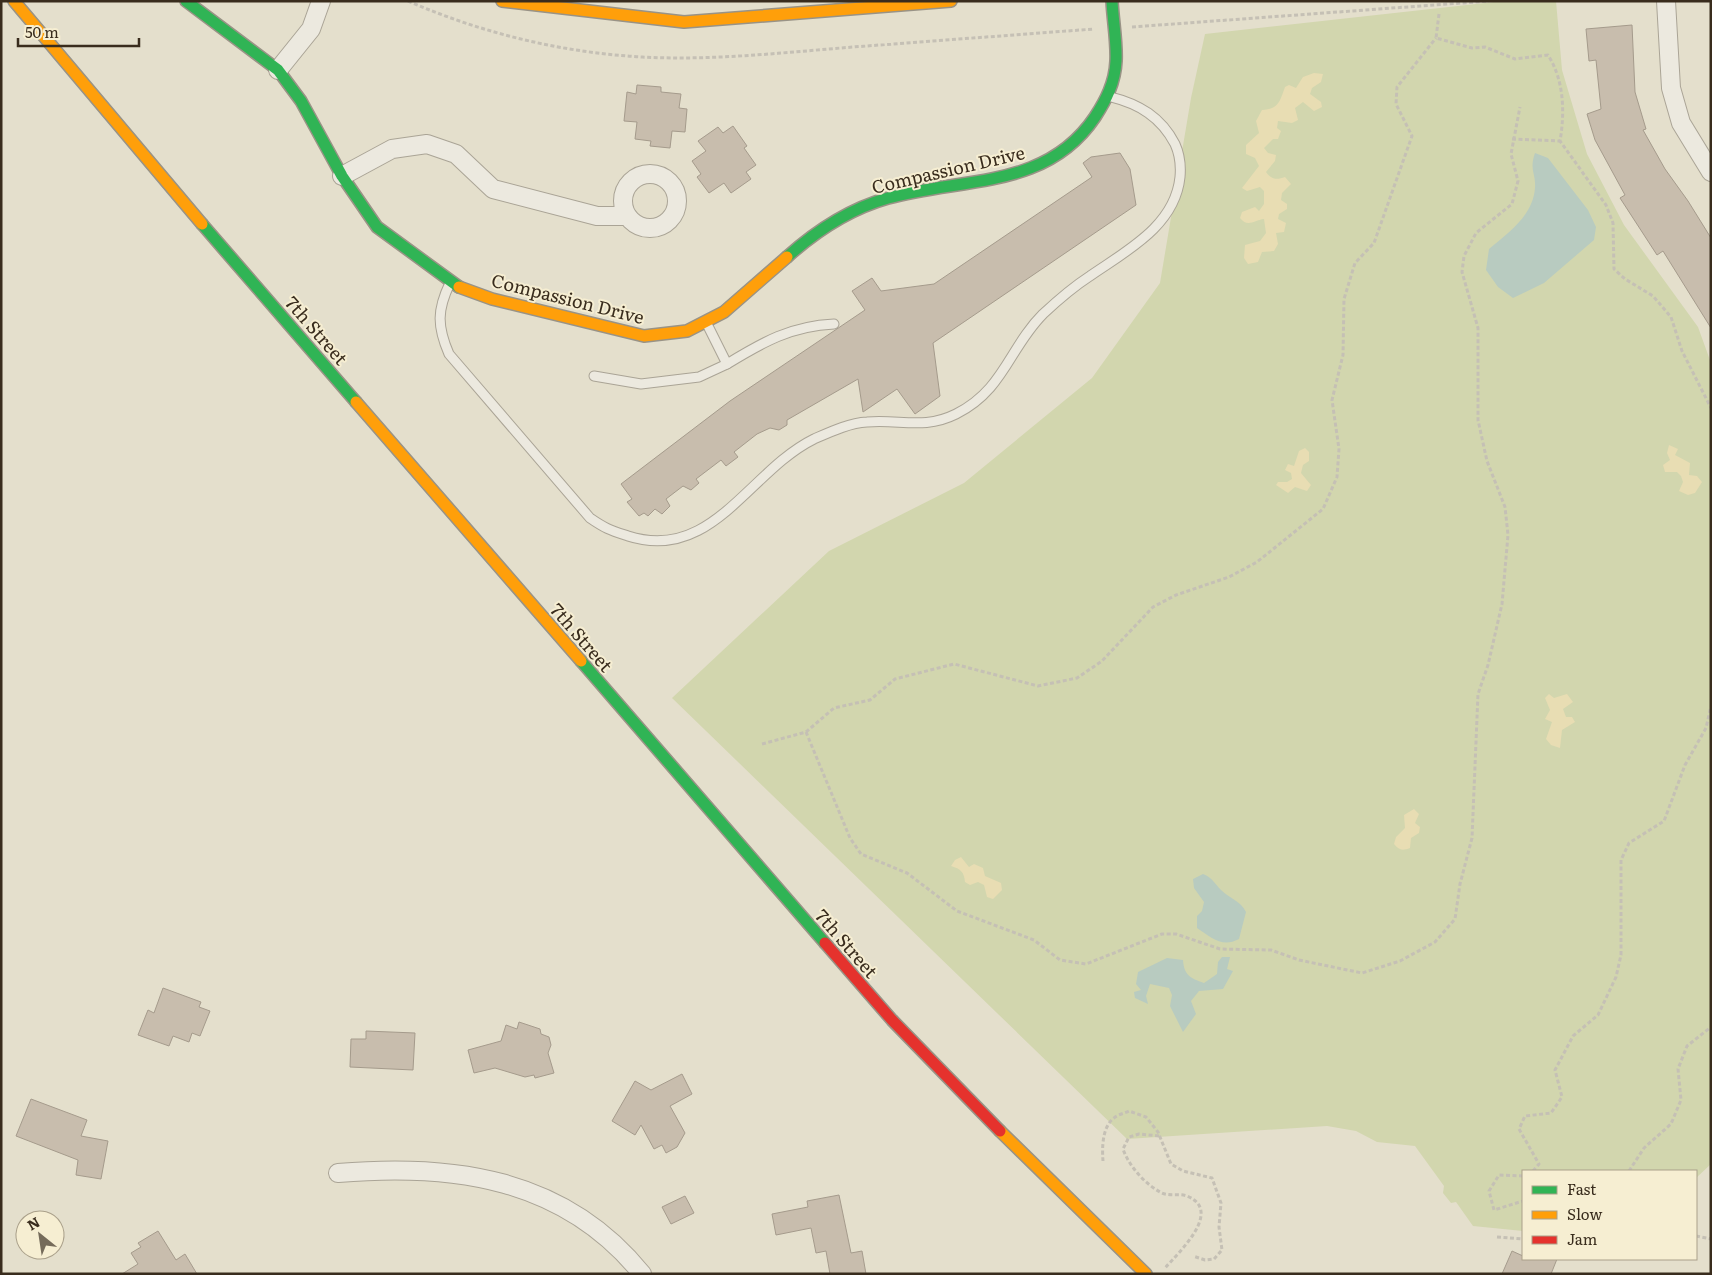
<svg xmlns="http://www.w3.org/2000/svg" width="1712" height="1275" viewBox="0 0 1712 1275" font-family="Literata,serif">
<rect width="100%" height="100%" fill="#e4dfcc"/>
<polygon fill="#d2d6ae" points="1503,1 1556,1 1562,70 1587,154 1624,225 1698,327 1711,363 1711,1164 1696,1178 1696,1171 1523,1171 1523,1231 1473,1226 1456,1202 1451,1203 1443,1193 1444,1186 1415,1146 1377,1142 1356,1131 1327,1126 1127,1139 672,698 829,551 964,483 1092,378 1160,283 1191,98 1205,34"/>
<g fill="#e8ddb3">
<path d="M 1314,73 L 1323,74 L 1321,82 L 1312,88 L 1310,94 L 1321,102 L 1322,107 L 1314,111 L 1303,102 L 1295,108 L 1298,120 L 1292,123 L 1278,121 L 1277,128 L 1281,131 L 1278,139 L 1273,139 L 1264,148 L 1268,153 L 1276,155 L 1275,161 L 1266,172 C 1272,180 1277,180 1285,177 L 1291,184 L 1282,193 L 1281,200 L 1287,204 L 1287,209 L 1279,214 L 1278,219 L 1286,223 L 1284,232 L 1276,233 L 1278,244 L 1274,251 L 1262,252 L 1258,262 L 1248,264 L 1244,258 L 1245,245 L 1260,241 L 1266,233 L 1264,219 C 1254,220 1248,228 1240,218 L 1242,212 L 1255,207 L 1259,211 L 1264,204 L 1264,191 L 1260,187 L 1247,191 L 1242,188 L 1259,166 L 1255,158 L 1246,154 L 1246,145 L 1259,133 L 1256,121 L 1262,110 C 1279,109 1280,101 1285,87 L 1289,85 L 1296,88 L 1303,77 Z"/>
<polygon points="1669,445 1678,449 1675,455 1690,463 1689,475 1697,476 1702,482 1695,493 1688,495 1679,491 1683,482 1681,476 1677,472 1665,472 1663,465 1670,460 1667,453"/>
<polygon points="1305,448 1309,452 1309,461 1303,465 1301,473 1311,485 1307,491 1295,487 1288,493 1276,485 1278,482 1287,482 1292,479 1291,473 1285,470 1288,464 1294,466 1299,451"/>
<polygon points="1549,694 1554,698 1567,694 1573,702 1563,709 1566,717 1572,717 1575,722 1562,730 1560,748 1551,745 1546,739 1552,722 1545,719 1550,710 1545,698"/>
<path d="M 1414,809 L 1419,814 L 1415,823 L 1420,827 L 1419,833 L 1411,838 L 1410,848 C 1402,851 1399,850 1394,844 L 1396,837 L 1405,828 L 1404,815 Z"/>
<path d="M 961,857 L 969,867 L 974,864 L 983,868 L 985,876 L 1001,883 L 1002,890 L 993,899 L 987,897 L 984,885 L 978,882 L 970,885 L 965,882 C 964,872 961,869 951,866 L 955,860 Z"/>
</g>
<g fill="#b8cbc0">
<path d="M 1535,153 L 1548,158 L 1588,210 L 1596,227 L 1594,240 L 1544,283 L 1513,298 L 1498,287 L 1486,270 L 1489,249 C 1508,233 1533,216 1535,188 C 1536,173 1529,170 1535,153 Z"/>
<path d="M 1203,874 C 1213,878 1214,883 1221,890 C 1230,899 1240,900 1246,912 L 1239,939 C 1222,948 1212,938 1197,928 L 1197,916 L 1202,911 L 1204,902 L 1194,888 L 1193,879 Z"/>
<path d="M 1222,957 L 1230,957 L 1227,969 L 1233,971 L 1223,989 L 1199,991 L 1191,1001 L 1196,1014 L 1183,1032 L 1170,1006 L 1172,995 L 1169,988 L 1150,984 L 1146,996 L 1148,1004 L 1135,998 L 1134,992 L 1141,990 L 1136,984 L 1138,972 L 1167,958 L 1183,960 C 1184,975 1190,978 1204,983 L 1217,974 L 1218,962 Z"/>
</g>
<g fill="#c8bdad" stroke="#a59b8c">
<polygon points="1632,25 1635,92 1646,129 1643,130 1665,169 1688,201 1711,238 1711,328 1663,251 1657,255 1620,198 1625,195 1595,140 1587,114 1601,109 1596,60 1589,61 1586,29"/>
<polygon points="637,85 661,87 661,92 681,94 679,108 687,109 685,132 672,131 670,148 650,146 651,141 635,139 637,122 624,121 627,92 636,94"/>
<polygon points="733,126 747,146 744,148 756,165 746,172 751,179 731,193 724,183 709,193 697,177 701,174 692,161 706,151 698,141 718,127 723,133"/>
<polygon points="1120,153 1130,169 1136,205 933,343 940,396 915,414 897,389 863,412 858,379 787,420 787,425 779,430 770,428 757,434 734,452 738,457 726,466 721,460 696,479 699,483 691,490 683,486 666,499 670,506 662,514 655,509 648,516 644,513 639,516 627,502 632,499 621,484 730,401 865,310 852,291 872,278 881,291 934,284 1092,177 1083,163 1091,157"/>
<polygon points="163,988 201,1002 199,1007 210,1011 200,1036 192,1033 189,1042 173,1036 169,1046 138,1035 148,1010 154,1013"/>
<polygon points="519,1022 540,1029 541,1034 549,1037 551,1045 548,1053 554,1073 535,1078 534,1075 525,1077 495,1068 474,1073 468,1050 501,1041 506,1025 517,1029"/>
<polygon points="366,1031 415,1033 413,1070 350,1067 351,1039 366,1039"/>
<polygon points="682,1074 692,1094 670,1106 685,1133 677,1147 666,1153 662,1145 654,1149 641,1125 635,1135 612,1121 635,1081 651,1090"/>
<polygon points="31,1099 87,1120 81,1136 108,1141 101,1179 76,1175 78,1160 16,1136"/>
<polygon points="839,1195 851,1253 862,1251 866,1274 830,1274 826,1251 816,1253 811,1228 776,1235 772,1214 808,1207 807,1201"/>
<polygon points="685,1196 694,1213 671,1224 662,1207"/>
<polygon points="158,1231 176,1260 185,1254 197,1274 122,1274 138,1264 131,1253 141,1247 138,1243"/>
<polygon points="1512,1251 1523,1256 1523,1259 1557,1259 1551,1274 1502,1274"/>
</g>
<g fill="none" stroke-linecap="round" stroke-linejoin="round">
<g stroke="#aaa496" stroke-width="11">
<g id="lane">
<path d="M 450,283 C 437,310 437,326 449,354 L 590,518 C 606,529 610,530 628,536 C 712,563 749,471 814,439 C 830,432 849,423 867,422 C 900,419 924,430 956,414 C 1004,390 1009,348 1043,314 C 1058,300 1073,287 1090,276 C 1126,251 1175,226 1180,177 C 1181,166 1180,155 1175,144 C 1161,117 1139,104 1111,97"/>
<path d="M 727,364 C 763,342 791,326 834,324"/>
<polyline points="594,376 641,384 699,377 727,364 706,322"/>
</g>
</g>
<g stroke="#aaa496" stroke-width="20">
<g id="street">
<polyline points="1666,1 1671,88 1681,123 1711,172"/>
<polyline points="278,70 311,29 321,1"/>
<circle cx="650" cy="201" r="27"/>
<polyline points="342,176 392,149 427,144 456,154 493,189 597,216 627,216"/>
<path d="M 338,1173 C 453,1163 565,1178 642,1274"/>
</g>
</g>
<g stroke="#999386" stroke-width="14">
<g id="fast">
<polyline points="186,1 278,70 301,101 342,176 377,227 459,287"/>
<polyline points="202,224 356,402"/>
<path d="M 787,257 C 817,230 849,209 888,198 C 962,177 1046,190 1095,117 C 1106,100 1115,83 1116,61 C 1117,42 1113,21 1112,1"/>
<polyline points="581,661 825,943"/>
</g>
</g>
<g stroke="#999386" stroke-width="14">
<g id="slow">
<polyline points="14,1 202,224"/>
<polyline points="502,1 684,22 951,1"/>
<polyline points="459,287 492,299 644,336 687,331 724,312 787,257"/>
<polyline points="356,402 581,661"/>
<polyline points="1000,1131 1146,1274"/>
</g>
</g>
<g stroke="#999386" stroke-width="14">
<polyline id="jam" points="825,943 892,1020 1000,1131"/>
</g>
<g stroke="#c5c0b5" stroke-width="3" stroke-dasharray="4 2.5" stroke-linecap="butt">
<path d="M 408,1 C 477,31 551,50 627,56 C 702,62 778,53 853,47 C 933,41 1013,35 1094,29"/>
<path d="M 1439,14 L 1436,38 L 1472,48 L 1485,47 L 1515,59 L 1548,55 C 1564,80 1565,112 1560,141 L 1606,205 L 1613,223 L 1614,269 L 1625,279 L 1653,296 L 1671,317 L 1682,351 L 1711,408"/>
<polyline points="1132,27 1489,1"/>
<polyline points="1512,139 1560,141"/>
<polyline points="806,732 850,838 861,854 907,873 957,911 1034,940 1060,960 1086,964 1162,934 1176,934 1220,949 1271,950 1299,960 1362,973 1400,961 1435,942 1455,919 1460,884 1472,838 1478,694 1488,665 1502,604 1508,535 1505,507 1487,461 1478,420 1478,328 1462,272 1464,256 1476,233 1512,204 1518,181 1511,154 1520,107"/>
<polyline points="762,744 806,732 834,708 870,700 895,679 954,664 1038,686 1077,678 1102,661 1153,607 1176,595 1229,577 1257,562 1323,509 1337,477 1339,449 1332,400 1343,355 1344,299 1355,263 1374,243 1412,136 1396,104 1397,87 1436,38"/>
<path d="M 1159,1136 L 1139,1134 L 1129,1137 L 1123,1149 C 1129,1166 1144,1183 1160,1192 C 1168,1197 1179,1193 1187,1196 C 1224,1211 1178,1253 1165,1268"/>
<path d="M 1103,1161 C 1102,1148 1102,1127 1114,1118 C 1117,1115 1125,1113 1129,1111 L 1146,1117 L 1158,1132 L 1171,1164 L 1183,1171 L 1212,1178 L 1221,1203 L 1219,1227 L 1222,1250 L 1214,1259 L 1205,1260 L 1193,1256"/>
<polyline points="1533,1171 1539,1164 1519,1129 1525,1116 1551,1113 1562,1097 1555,1070 1573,1036 1598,1015 1616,977 1621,955 1621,860 1629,843 1664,821 1685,765 1706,728 1711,706"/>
<polyline points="1629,1171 1644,1148 1671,1124 1681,1100 1678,1069 1687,1046 1711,1027"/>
<polyline points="1523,1176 1499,1175 1489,1191 1494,1210 1523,1201"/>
<polyline points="1696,1236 1711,1239"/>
<polyline points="1497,1237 1523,1239"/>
</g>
<use href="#lane" stroke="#ece9df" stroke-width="9"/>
<use href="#street" stroke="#ece9df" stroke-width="18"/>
<use href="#fast" stroke="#30b455" stroke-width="11"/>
<use href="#slow" stroke="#ff9f0a" stroke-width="11"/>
<use href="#jam" stroke="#e5322d" stroke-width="11"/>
</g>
<g text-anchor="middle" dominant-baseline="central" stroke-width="4" stroke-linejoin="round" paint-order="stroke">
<g font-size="18" fill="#392c1d" stroke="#f6eed2">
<text transform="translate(948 169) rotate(-13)">Compassion Drive</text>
<text transform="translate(568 298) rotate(14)">Compassion Drive</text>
<text transform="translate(317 330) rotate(49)">7th Street</text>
<text transform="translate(582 637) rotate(49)">7th Street</text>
<text transform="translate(847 943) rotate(49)">7th Street</text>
</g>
</g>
<rect width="1712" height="1275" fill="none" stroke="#392c1d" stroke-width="5"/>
<rect x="1522" y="1170" width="175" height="90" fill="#f6eed2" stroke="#aaa08a"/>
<rect x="1532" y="1186" width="25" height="8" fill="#30b455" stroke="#aaa08a"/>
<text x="1567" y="1195" font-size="15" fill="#392c1d">Fast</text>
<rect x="1532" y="1211" width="25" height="8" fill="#ff9f0a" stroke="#aaa08a"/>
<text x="1567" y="1220" font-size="15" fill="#392c1d">Slow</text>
<rect x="1532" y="1236" width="25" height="8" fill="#e5322d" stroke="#aaa08a"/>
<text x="1567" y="1245" font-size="15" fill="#392c1d">Jam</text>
<g transform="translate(40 1235) rotate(330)"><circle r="24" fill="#f6eed2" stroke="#aaa08a"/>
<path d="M0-4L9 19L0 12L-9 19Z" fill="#756b5a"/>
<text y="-8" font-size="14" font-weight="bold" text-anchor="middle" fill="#392c1d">N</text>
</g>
<path d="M18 38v8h121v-8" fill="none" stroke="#392c1d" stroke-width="2.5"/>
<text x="25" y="38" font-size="15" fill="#392c1d" stroke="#f6eed2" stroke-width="4" paint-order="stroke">50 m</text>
</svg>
